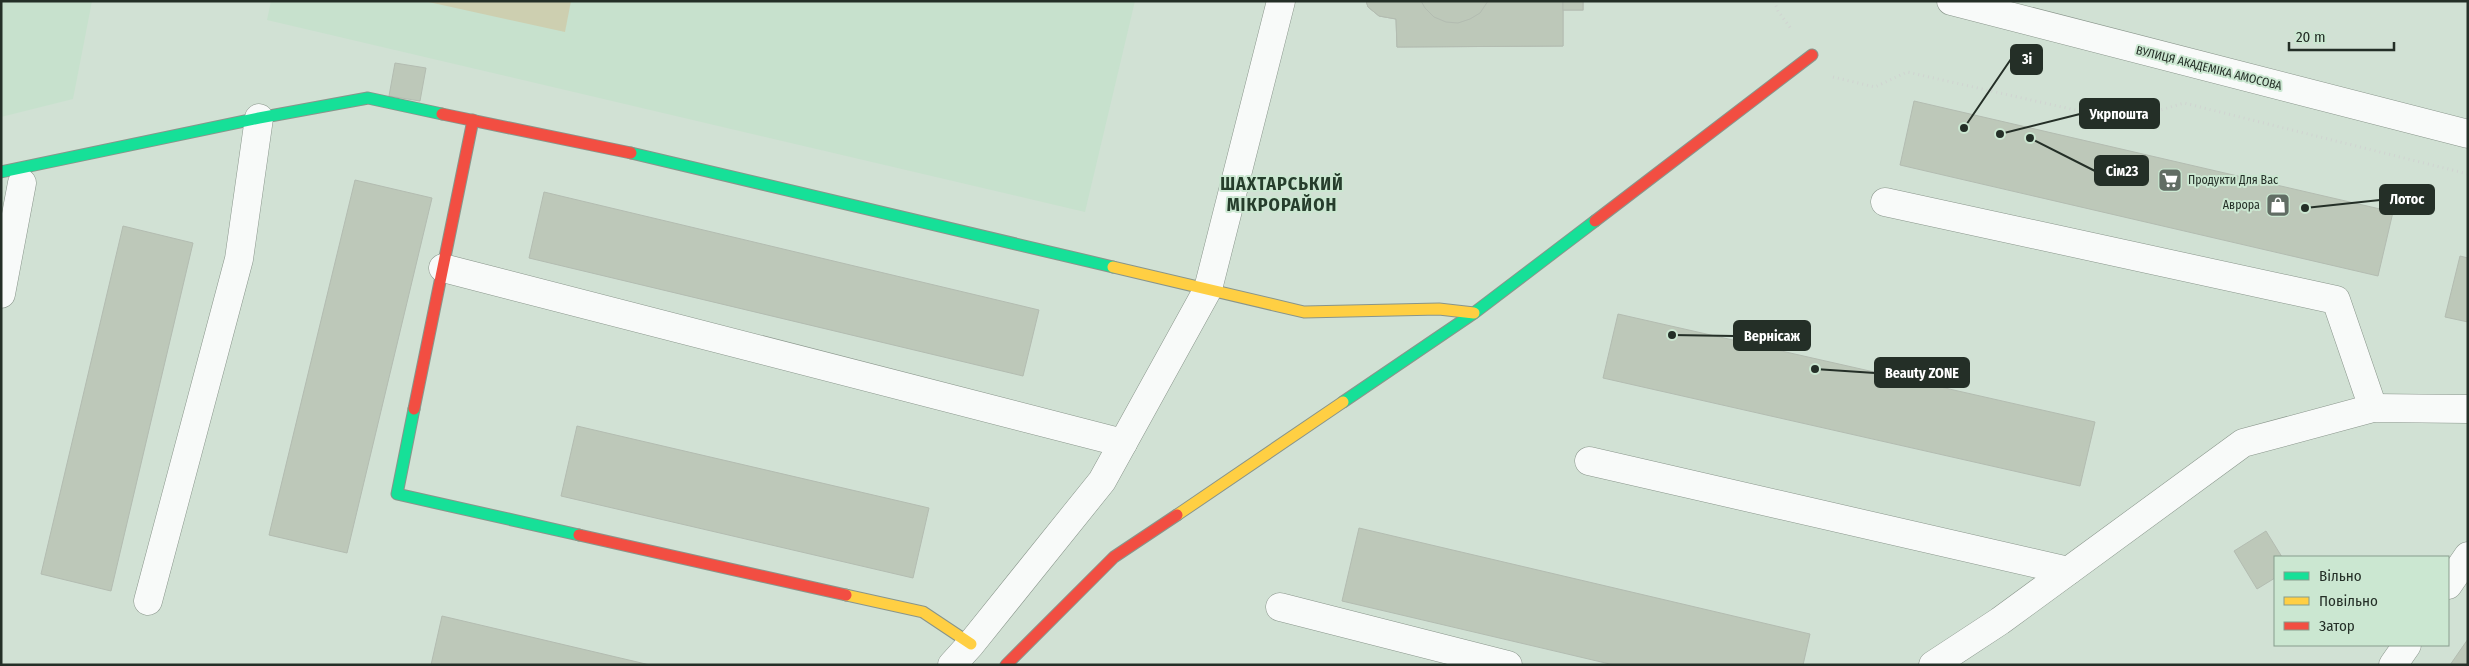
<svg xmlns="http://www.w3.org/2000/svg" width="2469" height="666" viewBox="0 0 2469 666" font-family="'Fira Sans Condensed',sans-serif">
<rect width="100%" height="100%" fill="#d1e1d4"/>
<g fill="#c7e1cd">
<polygon points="1,1 92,1 73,99 1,117"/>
<polygon points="271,1 1135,1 1085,212 267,20"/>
</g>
<polygon fill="#cdcfb0" points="424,1 571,1 565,32"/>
<g fill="#bdc8b9" stroke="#b3bcb1">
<polygon points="1366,1 1421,1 1425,8 1434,17 1446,22 1458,23 1470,19 1480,13 1488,1 1583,1 1583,10 1563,10 1563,46 1397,47 1396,19 1379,16 1368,7"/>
<polygon points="1366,1 1563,1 1563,46 1397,47 1396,19 1379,16 1368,7"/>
<polygon points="1421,1 1488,1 1480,13 1470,19 1458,23 1446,22 1434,17 1425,8"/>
<rect x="1563" y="1" width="20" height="9"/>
<polygon points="395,63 426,68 420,101 389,96"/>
<polygon points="1914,101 2393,212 2378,276 1900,165"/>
<polygon points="355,180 432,198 347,553 269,535"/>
<polygon points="544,192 1039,310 1023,376 529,258"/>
<polygon points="123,226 193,243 111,591 41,574"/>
<polygon points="2460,256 2468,258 2468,322 2445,317"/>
<polygon points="1618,314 2095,422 2080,486 1603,378"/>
<polygon points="577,426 929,508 913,578 561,496"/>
<polygon points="1359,528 1810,634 1803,665 1614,665 1342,601"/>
<polygon points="2266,531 2282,557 2275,557 2275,578 2257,589 2234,551"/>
<polygon points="442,616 650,665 431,665"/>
<polygon points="2468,639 2468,665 2450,665"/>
</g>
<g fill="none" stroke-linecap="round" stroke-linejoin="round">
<g stroke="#89958b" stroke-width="29">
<g id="street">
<polyline points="1951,1 2468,134"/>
<polyline points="1885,202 2336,300 2373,408"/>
<polyline points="443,268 1123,443"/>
<polyline points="1,294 22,183"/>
<polyline points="1589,461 2068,571"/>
<polyline points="2448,585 2468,556"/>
<polyline points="148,601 239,259 259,118"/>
<polyline points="1280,607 1508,665"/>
<polyline points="952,665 971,644 1102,481 1208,289 1281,1"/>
<polyline points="1933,665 2000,621 2243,443 2373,408 2468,409"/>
<polyline points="2393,665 2407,645"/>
</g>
</g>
<g stroke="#89958b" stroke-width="13">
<g id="fast">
<polyline points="631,153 1113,267"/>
<polyline points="1,172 259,118 368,98 442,114"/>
<polyline points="1343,402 1474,313 1595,221"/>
<polyline points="414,409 397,494 579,535"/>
</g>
</g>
<g stroke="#89958b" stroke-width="13">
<g id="slow">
<polyline points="1113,267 1304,312 1439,309 1474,313"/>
<polyline points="1177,515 1343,402"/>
<polyline points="846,595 923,612 971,644"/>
</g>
</g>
<g stroke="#89958b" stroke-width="13">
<g id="jam">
<polyline points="442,114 631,153"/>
<polyline points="1595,221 1812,55"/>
<polyline points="414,409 473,120"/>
<polyline points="579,535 846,595"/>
<polyline points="1006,665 1114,557 1177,515"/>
</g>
</g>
<g stroke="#d0d4d1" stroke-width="3" stroke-dasharray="1 4" stroke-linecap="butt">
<polyline points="1774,1 1778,11 1792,30"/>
<polyline points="1833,77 1875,87 1907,72 2124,121 2184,103 2468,174"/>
</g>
<use href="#street" stroke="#f8faf9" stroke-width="28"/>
<use href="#fast" stroke="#16e098" stroke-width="11"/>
<use href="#slow" stroke="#ffcf43" stroke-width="11"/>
<use href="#jam" stroke="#f24e42" stroke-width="11"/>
</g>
<defs>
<g id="supermarket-square" transform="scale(1.25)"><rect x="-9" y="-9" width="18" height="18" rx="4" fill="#616d64" stroke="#cbe7d1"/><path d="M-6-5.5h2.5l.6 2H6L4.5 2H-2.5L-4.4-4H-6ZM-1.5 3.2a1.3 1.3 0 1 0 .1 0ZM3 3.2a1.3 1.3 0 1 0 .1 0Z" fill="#fff"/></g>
<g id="shop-square" transform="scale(1.25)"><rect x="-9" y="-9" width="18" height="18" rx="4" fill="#616d64" stroke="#cbe7d1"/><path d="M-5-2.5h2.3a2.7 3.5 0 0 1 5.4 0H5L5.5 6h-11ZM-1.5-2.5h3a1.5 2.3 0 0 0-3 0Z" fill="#fff"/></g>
</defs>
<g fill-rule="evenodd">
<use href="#supermarket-square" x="2170" y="180"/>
<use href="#shop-square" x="2278" y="205"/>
</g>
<g text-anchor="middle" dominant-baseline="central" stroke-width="4" stroke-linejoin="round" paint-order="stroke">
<g font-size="12" fill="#242f27" stroke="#cbe7d1">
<text transform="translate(2209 68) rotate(14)">ВУЛИЦЯ АКАДЕМІКА АМОСОВА</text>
</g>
<g font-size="12" fill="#242f27" stroke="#cbe7d1" text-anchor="start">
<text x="2188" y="180">Продукти Для Вас</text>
<text x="2260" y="205" text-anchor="end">Аврора</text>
</g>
<g font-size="18" font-weight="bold" letter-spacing="1" fill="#263d2c" stroke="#cbe7d1">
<text x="1282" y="184">ШАХТАРСЬКИЙ<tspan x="1282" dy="21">МІКРОРАЙОН</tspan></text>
</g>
</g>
<path fill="none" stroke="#242f27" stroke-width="2" d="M1964 128L2011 59M2000 134L2080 114M2030 138L2095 171M2305 208L2380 200M1672 335L1734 336M1815 369L1875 373"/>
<g fill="#242f27" stroke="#cbe7d1" stroke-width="2">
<circle cx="1964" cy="128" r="5"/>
<circle cx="2000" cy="134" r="5"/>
<circle cx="2030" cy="138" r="5"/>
<circle cx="2305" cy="208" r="5"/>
<circle cx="1672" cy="335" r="5"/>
<circle cx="1815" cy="369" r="5"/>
</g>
<g fill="#242f27" stroke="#242f27" stroke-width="2">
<rect x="2011" y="45" width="31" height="29" rx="5"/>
<rect x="2080" y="99" width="79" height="29" rx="5"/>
<rect x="2095" y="156" width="53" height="29" rx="5"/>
<rect x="2380" y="185" width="54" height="29" rx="5"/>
<rect x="1734" y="321" width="76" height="29" rx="5"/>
<rect x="1875" y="358" width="94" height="29" rx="5"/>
</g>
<g font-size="14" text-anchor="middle" font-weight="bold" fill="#fff">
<text x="2027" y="64">3і</text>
<text x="2119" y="119">Укрпошта</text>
<text x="2122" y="176">Сім23</text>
<text x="2407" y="204">Лотос</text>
<text x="1772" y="341">Вернісаж</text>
<text x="1922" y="378">Beauty ZONE</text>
</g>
<rect width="2469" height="666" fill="none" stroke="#242f27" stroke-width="5"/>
<rect x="2274" y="556" width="175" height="90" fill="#cbe7d1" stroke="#889d8d"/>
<rect x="2284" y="572" width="25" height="8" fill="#16e098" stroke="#889d8d"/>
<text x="2319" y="581" font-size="15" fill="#242f27">Вільно</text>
<rect x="2284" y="597" width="25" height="8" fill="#ffcf43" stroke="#889d8d"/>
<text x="2319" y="606" font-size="15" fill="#242f27">Повільно</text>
<rect x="2284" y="622" width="25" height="8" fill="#f24e42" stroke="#889d8d"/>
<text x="2319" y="631" font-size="15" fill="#242f27">Затор</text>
<path d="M2289 42v8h105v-8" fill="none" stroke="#242f27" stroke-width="2.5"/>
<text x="2296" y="42" font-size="15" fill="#242f27" stroke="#cbe7d1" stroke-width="4" paint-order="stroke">20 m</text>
</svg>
